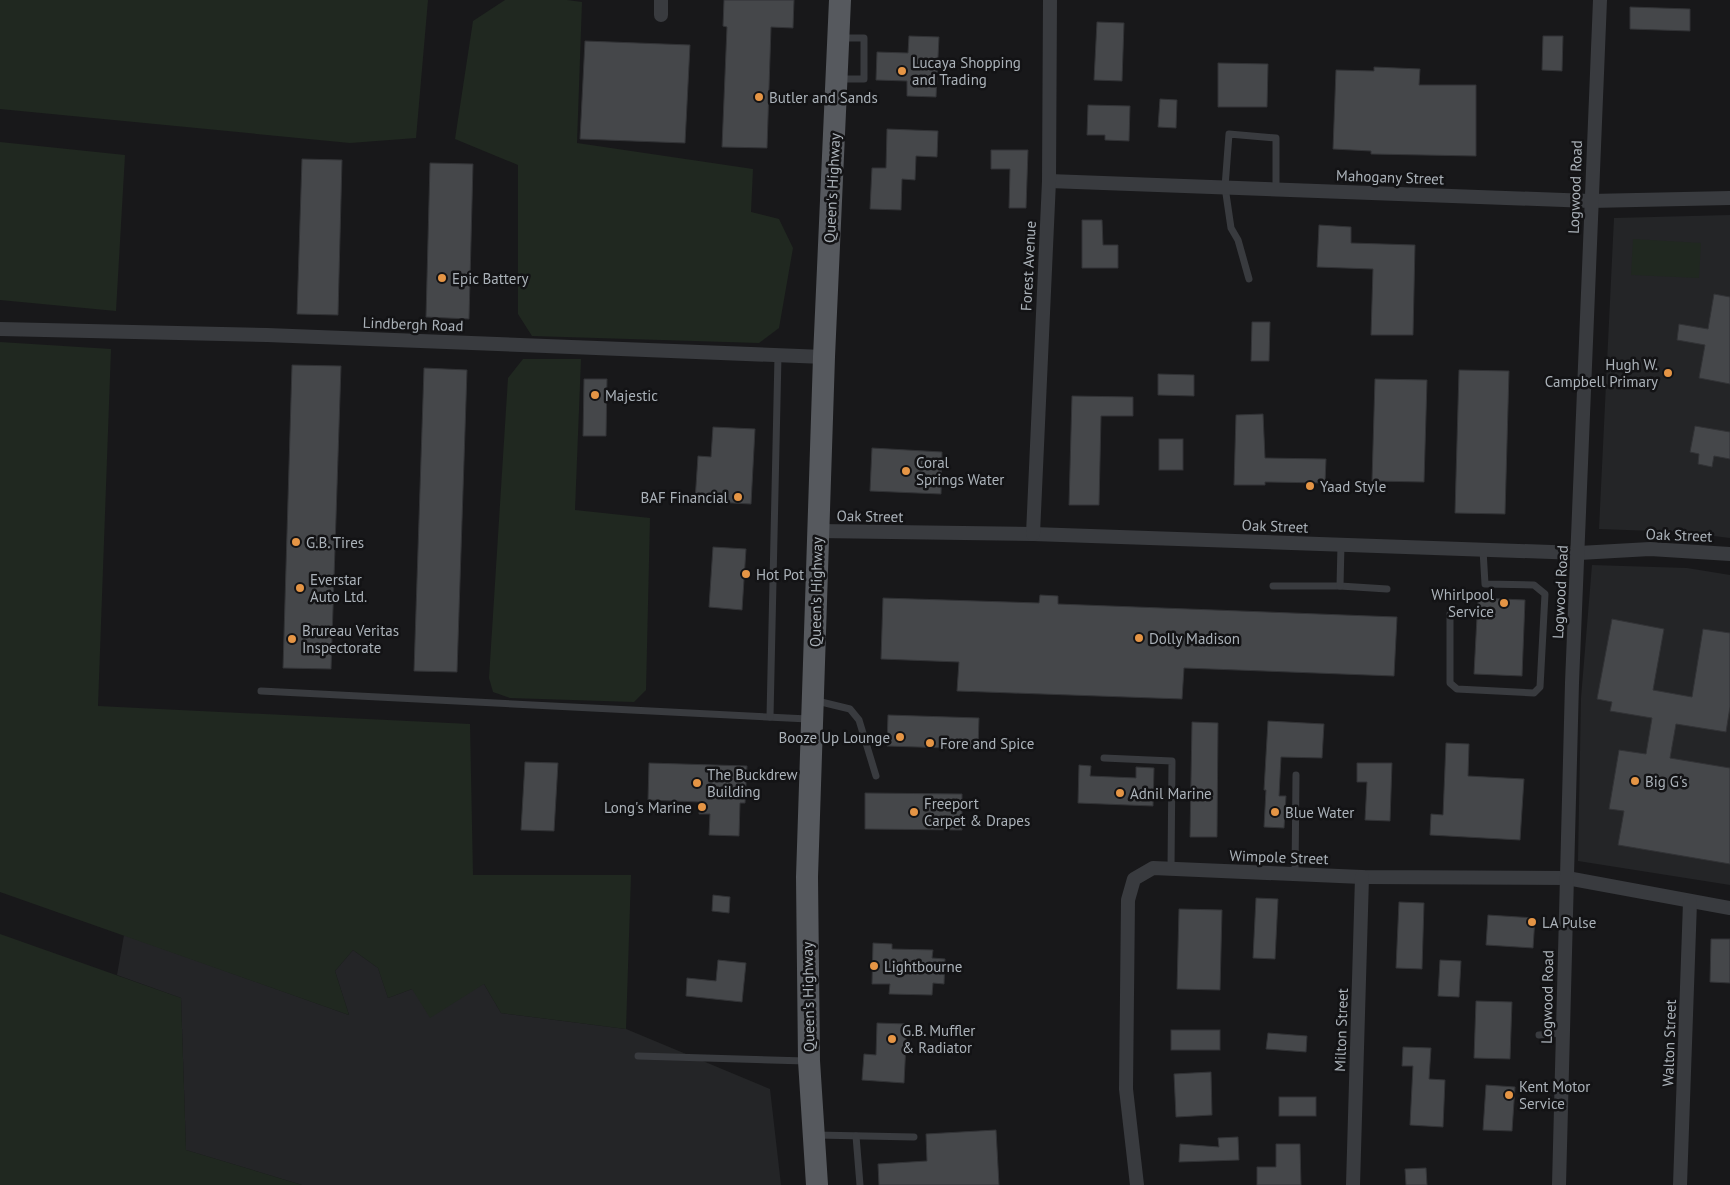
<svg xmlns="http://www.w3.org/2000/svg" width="1730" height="1185" viewBox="0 0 1730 1185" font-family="'PT Sans',sans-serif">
<rect width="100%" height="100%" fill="#18181a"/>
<g fill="#242527">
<polygon points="1730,215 1730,538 1681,532 1599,529 1614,218"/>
<polygon points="1592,565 1687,568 1730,575 1730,885 1578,861 1581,698"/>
<polygon points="124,935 349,1015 335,971 353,950 378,968 388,998 412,989 484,984 501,1013 626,1029 770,1089 781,1185 302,1185 186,1150 181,998 117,975"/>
</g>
<g fill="#202820">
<polygon points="0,0 428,0 416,138 350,143 0,109"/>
<polygon points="505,0 567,0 582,2 577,143 753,169 751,212 779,219 793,248 779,328 759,343 532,336 518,314 518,165 455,139 473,21"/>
<polygon points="0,142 125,155 116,311 0,300"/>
<polygon points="1633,239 1701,243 1699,278 1631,275"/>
<polygon points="0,342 111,349 98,706 470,724 473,875 631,875 626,1029 501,1013 484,984 430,1018 412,989 388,998 378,968 353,950 335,971 349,1015 0,892"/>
<polygon points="523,359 581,359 575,510 650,518 646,690 634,702 510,698 493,692 489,678 508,378"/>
<polygon points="0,934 181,998 186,1150 302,1185 0,1185"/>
</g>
<g fill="#45474a" stroke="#323336">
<polygon points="724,0 794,0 793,28 771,27 767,148 722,147 727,27 723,26"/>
<polygon points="1630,7 1690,9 1690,31 1630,29"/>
<polygon points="1097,22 1124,23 1122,81 1094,80"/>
<polygon points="909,36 939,37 936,97 907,96 907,81 876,80 877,52 908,53"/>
<polygon points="1543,36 1563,36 1562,71 1542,70"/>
<polygon points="585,41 690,45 685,143 580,139"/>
<polygon points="1218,63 1268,64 1267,107 1218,107"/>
<polygon points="1374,67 1420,69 1419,85 1476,85 1476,156 1371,154 1371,151 1333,149 1336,70 1374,71"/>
<polygon points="1160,99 1177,100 1176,128 1158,127"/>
<polygon points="1088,105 1130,106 1129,141 1105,140 1105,135 1087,135"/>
<polygon points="887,129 938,131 937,157 916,156 915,180 902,179 901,210 870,209 872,168 886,168"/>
<polygon points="991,150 1028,150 1026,208 1009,208 1010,169 991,169"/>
<polygon points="302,159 342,160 338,315 297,314"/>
<polygon points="430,163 473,164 469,319 426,317"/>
<polygon points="1082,220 1102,220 1103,245 1118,245 1118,268 1082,268"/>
<polygon points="1319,225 1351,227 1351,243 1415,245 1413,335 1371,335 1373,269 1317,267"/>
<polygon points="1714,294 1730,297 1730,384 1699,378 1705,345 1677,340 1679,324 1708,329"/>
<polygon points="1252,322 1270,322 1269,361 1251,361"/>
<polygon points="292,365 341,366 331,669 283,668"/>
<polygon points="424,368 467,370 457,672 414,671"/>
<polygon points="1459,370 1509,371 1505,514 1455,513"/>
<polygon points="1158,374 1194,375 1194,396 1158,395"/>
<polygon points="584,379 607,379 606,436 583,436"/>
<polygon points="1375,379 1427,380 1424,482 1372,481"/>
<polygon points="1072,396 1133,397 1133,416 1101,416 1099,505 1069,505"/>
<polygon points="1263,414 1265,458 1326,459 1325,483 1265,482 1265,485 1234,485 1236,415"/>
<polygon points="1695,426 1730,432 1730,459 1714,456 1712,467 1698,464 1699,454 1690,452"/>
<polygon points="713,427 755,429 751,504 695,501 698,456 711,457"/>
<rect x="1159" y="439" width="24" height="31"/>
<polygon points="872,448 942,452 941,494 870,491"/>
<polygon points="713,547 746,549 742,610 709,607"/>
<polygon points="1040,595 1058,596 1058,604 1397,617 1394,676 1184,668 1182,699 957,691 959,662 881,659 883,598 1039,603"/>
<polygon points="1478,598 1525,600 1522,676 1474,674"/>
<polygon points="1612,619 1664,629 1653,690 1692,697 1703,629 1730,633 1730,707 1726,732 1676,724 1670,758 1730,768 1730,864 1618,845 1624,811 1609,809 1619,750 1646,754 1652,718 1610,711 1612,702 1597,699"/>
<polygon points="888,715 979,718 978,749 887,746"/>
<polygon points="1268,721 1324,724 1322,758 1281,757 1279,796 1286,796 1284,828 1264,827 1266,790 1264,790"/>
<polygon points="1192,722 1218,723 1217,837 1190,837"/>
<polygon points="1446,743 1469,744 1468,776 1524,779 1520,840 1430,835 1431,814 1443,815"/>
<polygon points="525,762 558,763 554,831 521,830"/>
<polygon points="649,763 747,766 745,803 740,803 739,836 709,835 710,814 699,814 700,802 648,800"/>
<polygon points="1357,763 1392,763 1390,821 1365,820 1367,782 1357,782"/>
<polygon points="1079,765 1091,766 1090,776 1136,778 1136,767 1154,768 1153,806 1078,803"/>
<polygon points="865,793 962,794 962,830 865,829"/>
<polygon points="713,895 730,897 729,913 712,911"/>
<polygon points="1256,898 1278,899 1275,959 1253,958"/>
<polygon points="1399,902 1424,903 1422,969 1396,968"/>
<polygon points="1179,909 1222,910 1220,990 1177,989"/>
<polygon points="1488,915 1535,918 1533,948 1486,945"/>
<polygon points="1711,939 1730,939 1730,983 1710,982"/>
<polygon points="873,943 892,944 892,949 933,950 932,958 945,959 944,984 933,983 932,995 889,994 890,984 872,984"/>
<polygon points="718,960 746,963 742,1002 686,996 687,978 716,981"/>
<polygon points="1440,960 1461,961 1459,997 1438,996"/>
<polygon points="1476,1001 1512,1002 1510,1059 1474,1058"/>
<polygon points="877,1023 907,1024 904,1083 862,1080 864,1054 876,1055"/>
<rect x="1171" y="1030" width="49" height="20"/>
<polygon points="1268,1033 1307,1036 1306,1052 1266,1049"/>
<polygon points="1403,1047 1431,1048 1429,1079 1445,1080 1443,1127 1410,1125 1413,1066 1402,1066"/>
<polygon points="1211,1072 1212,1115 1176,1117 1174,1074"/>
<polygon points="1486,1085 1515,1087 1512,1131 1483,1130"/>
<rect x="1279" y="1097" width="37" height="19"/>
<polygon points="996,1130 999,1185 879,1185 878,1164 927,1161 926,1134"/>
<polygon points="1238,1137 1239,1160 1179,1162 1180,1144 1219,1147 1218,1138"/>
<polygon points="1276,1144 1300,1144 1301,1185 1257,1185 1257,1167 1276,1167"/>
<polygon points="1426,1168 1427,1185 1406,1185 1405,1169"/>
</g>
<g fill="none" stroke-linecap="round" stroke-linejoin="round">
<g stroke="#393b3f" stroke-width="7">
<polyline points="839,79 864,79 864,38 842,38"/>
<polyline points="1249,279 1238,240 1231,228 1225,187 1229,134 1276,138 1276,189"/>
<polyline points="1273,586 1340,586 1387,589"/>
<polyline points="1340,586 1341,545"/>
<polyline points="1450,614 1450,683 1457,689 1534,693 1540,687 1545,594 1534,585 1485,584 1483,550"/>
<polyline points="261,691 808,719"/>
<polyline points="817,701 850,709 859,720 876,776"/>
<polyline points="770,717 778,356"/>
<polyline points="1104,758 1172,761 1171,869"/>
<polyline points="1295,874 1296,775"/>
<polyline points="1539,1035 1562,1033"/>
<polyline points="638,1056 806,1061"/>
<polyline points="816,1135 914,1137"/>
<polyline points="856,1136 860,1185"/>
</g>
<g stroke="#393b3f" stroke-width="14">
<polyline points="661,15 661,0"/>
<polyline points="1049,181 1590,201 1730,198"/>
<polyline points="0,329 267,335 824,357"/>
<polyline points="818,531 1033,534 1579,553 1650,549 1730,554"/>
<polyline points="1033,534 1049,181 1050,0"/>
<polyline points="1137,1185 1126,1089 1128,900 1134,879 1153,868 1362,877 1567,878 1730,908"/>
<polyline points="1353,1185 1362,877"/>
<polyline points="1559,1185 1572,683 1600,0"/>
<polyline points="1680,1185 1690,902"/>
</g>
<polyline stroke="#56595e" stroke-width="22" points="817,1185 809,1061 807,877 824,357 840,0"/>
</g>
<g fill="#e59545" stroke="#131315" stroke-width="2">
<circle cx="902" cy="71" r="5"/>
<circle cx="759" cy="97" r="5"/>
<circle cx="442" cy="278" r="5"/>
<circle cx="1668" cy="373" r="5"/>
<circle cx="595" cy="395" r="5"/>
<circle cx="906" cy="471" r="5"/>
<circle cx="1310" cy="486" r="5"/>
<circle cx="738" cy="497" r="5"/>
<circle cx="296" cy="542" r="5"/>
<circle cx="746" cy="574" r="5"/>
<circle cx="300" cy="588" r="5"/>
<circle cx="1504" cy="603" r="5"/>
<circle cx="1139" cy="638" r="5"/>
<circle cx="292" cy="639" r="5"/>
<circle cx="900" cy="737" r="5"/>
<circle cx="930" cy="743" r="5"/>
<circle cx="1635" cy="781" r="5"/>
<circle cx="697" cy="783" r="5"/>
<circle cx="1120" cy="793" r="5"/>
<circle cx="702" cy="807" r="5"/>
<circle cx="914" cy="812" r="5"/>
<circle cx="1275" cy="812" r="5"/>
<circle cx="1532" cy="922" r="5"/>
<circle cx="874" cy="966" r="5"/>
<circle cx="892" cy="1039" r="5"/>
<circle cx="1509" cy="1095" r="5"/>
</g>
<g text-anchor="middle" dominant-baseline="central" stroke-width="5" stroke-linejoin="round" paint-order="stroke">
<g font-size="15" fill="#abb2b9" stroke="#131315" text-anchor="start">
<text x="912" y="62">Lucaya Shopping<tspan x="912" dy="17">and Trading</tspan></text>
<text x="769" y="97">Butler and Sands</text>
<text x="452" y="278">Epic Battery</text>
<text x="1658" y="364" text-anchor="end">Hugh W.<tspan x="1658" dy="17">Campbell Primary</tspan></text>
<text x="605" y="395">Majestic</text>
<text x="916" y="462">Coral<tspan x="916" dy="17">Springs Water</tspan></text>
<text x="1320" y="486">Yaad Style</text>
<text x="728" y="497" text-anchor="end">BAF Financial</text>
<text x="306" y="542">G.B. Tires</text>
<text x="756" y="574">Hot Pot</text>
<text x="310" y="579">Everstar<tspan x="310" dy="17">Auto Ltd.</tspan></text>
<text x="1494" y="594" text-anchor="end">Whirlpool<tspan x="1494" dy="17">Service</tspan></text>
<text x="302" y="630">Brureau Veritas<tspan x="302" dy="17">Inspectorate</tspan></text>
<text x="1149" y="638">Dolly Madison</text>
<text x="890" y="737" text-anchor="end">Booze Up Lounge</text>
<text x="940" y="743">Fore and Spice</text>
<text x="707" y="774">The Buckdrew<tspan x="707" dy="17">Building</tspan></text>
<text x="1645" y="781">Big G's</text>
<text x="1130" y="793">Adnil Marine</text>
<text x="924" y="803">Freeport<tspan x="924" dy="17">Carpet &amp; Drapes</tspan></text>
<text x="692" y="807" text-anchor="end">Long's Marine</text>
<text x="1285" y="812">Blue Water</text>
<text x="1542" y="922">LA Pulse</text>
<text x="884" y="966">Lightbourne</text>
<text x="902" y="1030">G.B. Muffler<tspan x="902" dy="17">&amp; Radiator</tspan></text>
<text x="1519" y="1086">Kent Motor<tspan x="1519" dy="17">Service</tspan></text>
</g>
<g font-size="15" fill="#abb2b9" stroke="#131315">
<text transform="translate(1390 177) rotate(2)">Mahogany Street</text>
<text transform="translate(1575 187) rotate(-88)">Logwood Road</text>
<text transform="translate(832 188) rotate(-87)">Queen's Highway</text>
<text transform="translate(1028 266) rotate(-87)">Forest Avenue</text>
<text transform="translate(413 324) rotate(2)">Lindbergh Road</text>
<text transform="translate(870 516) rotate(1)">Oak Street</text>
<text transform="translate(1275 526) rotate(2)">Oak Street</text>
<text transform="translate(1679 535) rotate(2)">Oak Street</text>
<text transform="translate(816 592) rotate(-89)">Queen's Highway</text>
<text transform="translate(1560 592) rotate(-87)">Logwood Road</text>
<text transform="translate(1279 857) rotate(2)">Wimpole Street</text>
<text transform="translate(808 997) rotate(-91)">Queen's Highway</text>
<text transform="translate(1547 997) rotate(-89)">Logwood Road</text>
<text transform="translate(1341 1030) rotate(-88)">Milton Street</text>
<text transform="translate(1669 1043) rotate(-88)">Walton Street</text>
</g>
</g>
</svg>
